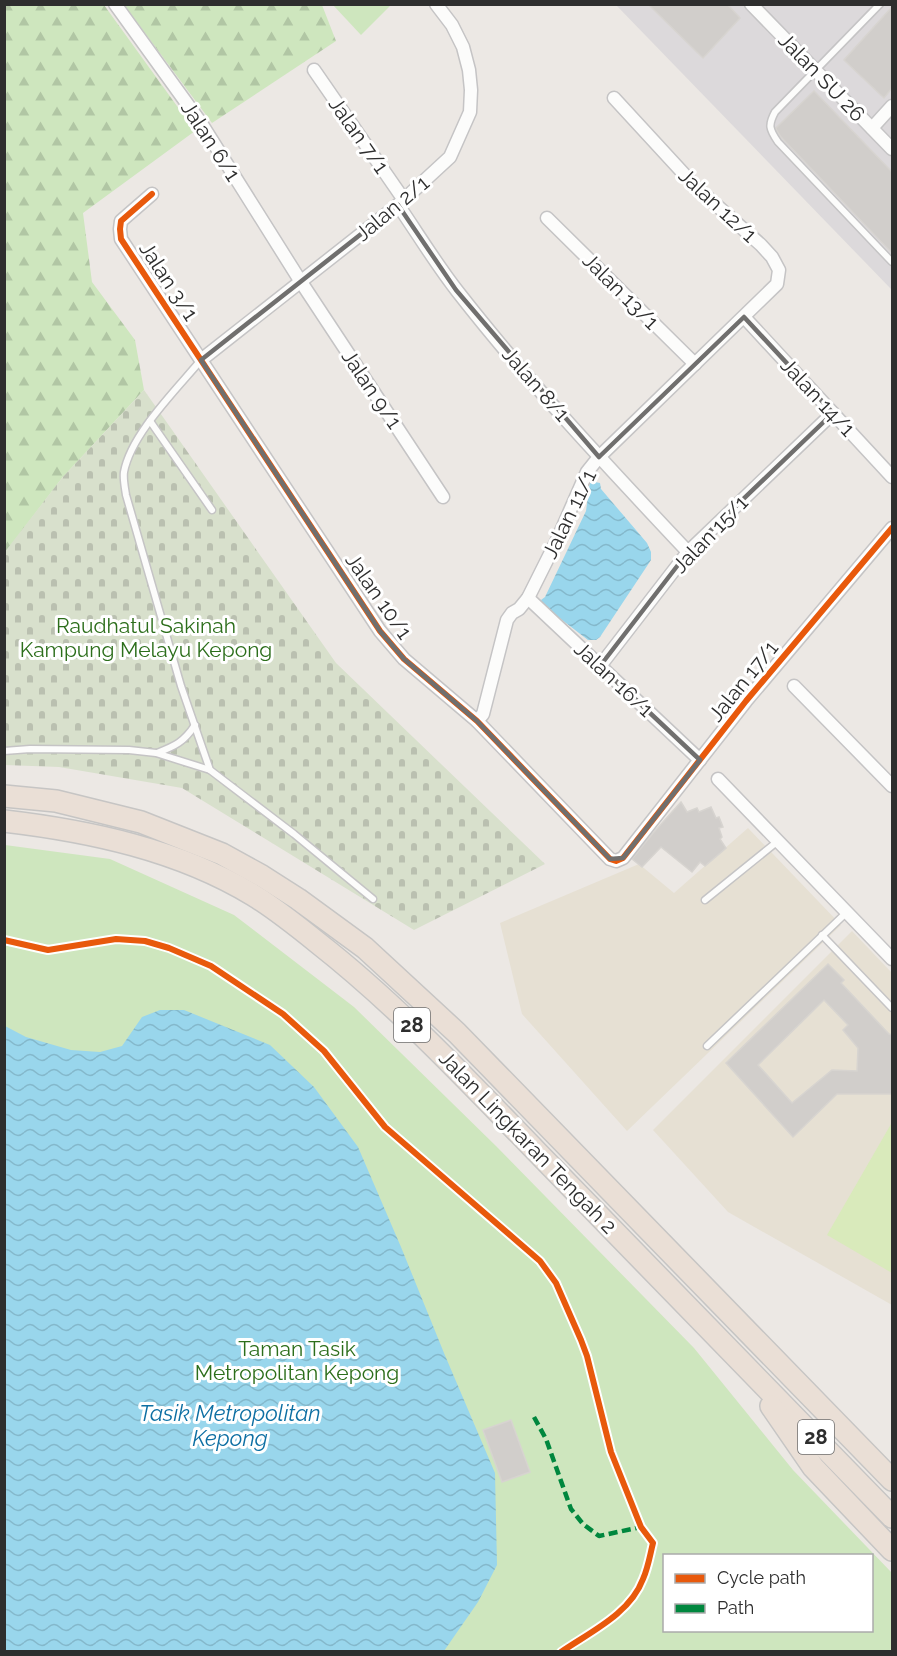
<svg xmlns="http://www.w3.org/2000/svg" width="897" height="1656" viewBox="0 0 897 1656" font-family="Raleway,sans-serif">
<defs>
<pattern id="forest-firs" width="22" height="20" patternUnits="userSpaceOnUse" patternTransform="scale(1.5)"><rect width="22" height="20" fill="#cee6be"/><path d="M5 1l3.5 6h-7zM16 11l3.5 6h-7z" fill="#b1c6a4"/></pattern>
<pattern id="cemetery-stones" width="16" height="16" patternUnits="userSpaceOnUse" patternTransform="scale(1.5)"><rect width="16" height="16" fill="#d8e0cc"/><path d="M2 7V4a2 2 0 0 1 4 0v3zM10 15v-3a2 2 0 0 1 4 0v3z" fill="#bac0b0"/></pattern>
<pattern id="water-waves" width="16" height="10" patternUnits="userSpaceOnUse" patternTransform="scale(1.5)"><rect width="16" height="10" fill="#99d6ec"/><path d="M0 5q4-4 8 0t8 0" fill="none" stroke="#84b8cb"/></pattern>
</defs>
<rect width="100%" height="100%" fill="#ece8e4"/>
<polygon fill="#dcd9db" points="616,5 892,5 892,290"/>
<g fill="#e6e0d3">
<polygon points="748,828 841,925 627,1131 522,1014 500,923 639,864 674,893"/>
<polygon points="852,931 892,973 892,1305 728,1212 653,1130"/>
</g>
<g fill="url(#forest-firs)">
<polygon points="5,5 104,5 195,131 83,213 92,282 135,340 144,390 62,478 5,553"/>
<polygon points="124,5 322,5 336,41 212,123"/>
</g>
<polygon fill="url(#cemetery-stones)" points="144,390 336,663 545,864 414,930 182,788 59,767 5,765 4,553 62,478"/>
<g fill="#cee6be" fill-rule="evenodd">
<polygon points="333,5 391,5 361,35"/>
<path d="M 5,845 L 110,859 L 234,915 L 354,1007 L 496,1146 L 694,1348 L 793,1470 L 892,1573 L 892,1651 L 5,1652 ZM 664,1556 L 872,1556 L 872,1630 L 664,1630 Z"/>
</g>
<polygon fill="#d9eabb" points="891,1124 892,1125 892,1273 827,1235"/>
<g fill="url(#water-waves)">
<polygon points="590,481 600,483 601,489 647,543 651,552 651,560 600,637 596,640 588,640 544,606 541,600 545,597 586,511"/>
<polygon points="160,1010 184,1010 270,1045 314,1087 358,1147 401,1247 444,1353 495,1473 497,1565 478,1602 444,1651 5,1651 5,1026 26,1037 71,1050 100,1052 122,1046 142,1017"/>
</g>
<g fill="#d1cecb" stroke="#d7d4d0" stroke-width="1.5" fill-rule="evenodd">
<polygon points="648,4 727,4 740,18 703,58"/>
<polygon points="892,7 892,88 884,98 844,60"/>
<polygon points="814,91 892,172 892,253 781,137 777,131 776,128"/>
<polygon points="681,802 687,812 697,808 699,812 711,807 716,818 719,817 723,827 719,828 722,837 720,839 726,848 705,866 700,862 692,872 661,847 642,867 632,859 654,832"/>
<path d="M 828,964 L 844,980 L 841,983 L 889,1034 L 892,1035 L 892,1094 L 837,1094 L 793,1137 L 726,1063 ZM 824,1000 L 848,1025 L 843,1030 L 858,1048 L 857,1071 L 832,1070 L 792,1103 L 758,1065 Z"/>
<polygon points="511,1420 530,1472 502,1482 483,1430"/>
</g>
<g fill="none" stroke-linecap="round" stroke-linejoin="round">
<g stroke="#c5c4c5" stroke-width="9">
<g id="lane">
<path d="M 880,4 L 775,112 C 768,125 769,129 778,142 L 892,262"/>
<path d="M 201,360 C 176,390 131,434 124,472 C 123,479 125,488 126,495 L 181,686 L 210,770 L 294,834 L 373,899"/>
<polyline points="150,421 212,510"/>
<polyline points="4,751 30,749 129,750 156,753 210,770"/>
<path d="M 157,753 C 175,746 184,742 195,725"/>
<polyline points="705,900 778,841"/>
<polyline points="822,935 892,1008"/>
<polyline points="707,1046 847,912"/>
</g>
</g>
<g stroke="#c5c4c5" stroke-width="15">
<g id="street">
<polyline points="115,4 201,123 301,282 443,497"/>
<polyline points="751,4 892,149"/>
<polyline points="314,70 404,200"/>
<polyline points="872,128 892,106"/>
<polyline points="152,194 121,221 120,229 121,239 380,631 404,659 477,721 610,859 616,861 623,858 746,701 892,528"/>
<path d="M 398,205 C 418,234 436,264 458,292 C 529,383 609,468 688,552"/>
<polyline points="547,218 695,364"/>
<polyline points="744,317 892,477"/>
<polyline points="201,360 398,205 450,157 470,112 471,90 469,70 463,47 452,25 436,4"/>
<polyline points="528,598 700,760"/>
<polyline points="600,666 688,552 833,413"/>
<polyline points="794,686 892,786"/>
<polyline points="477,721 483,714 507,620 512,613 519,609 528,598 558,538 587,472 599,457 777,284 779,270 772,257 761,245 695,186 614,98"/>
<polyline points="718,779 892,959"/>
</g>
</g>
<g stroke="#c6c5c4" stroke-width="24">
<g id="highway">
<polyline points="4,796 56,801 141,822 222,854 262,876 298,899 365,948 457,1033 892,1480"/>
<path d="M 4,821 C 90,831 179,850 253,895 C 276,909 297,926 318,943 C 397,1005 466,1079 536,1151 C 655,1273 774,1395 892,1517"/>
<polyline points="771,1406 813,1467 892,1550"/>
</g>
</g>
<use href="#lane" stroke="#fcfcfb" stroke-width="6"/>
<use href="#street" stroke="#fcfcfb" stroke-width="12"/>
<use href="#highway" stroke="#eadfd6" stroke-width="21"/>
<polyline stroke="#00873e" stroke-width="4.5" stroke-dasharray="9 4.5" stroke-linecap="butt" points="534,1417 546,1439 571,1509 583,1524 599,1536 641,1527"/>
<g stroke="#fff" stroke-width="10">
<g id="cycleway">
<polyline points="152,194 121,221 120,229 121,239 380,631 404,659 477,721 610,859 616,861 623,858 746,701 892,528"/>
<path d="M 4,940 L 48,950 L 116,939 L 145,941 L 169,948 L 211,966 L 283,1014 L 324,1051 L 385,1127 L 540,1261 L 556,1283 L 581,1340 L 587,1356 L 611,1452 L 641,1527 L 653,1543 C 650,1555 648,1568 643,1579 C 630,1614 590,1632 561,1652"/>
</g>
</g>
<use href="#cycleway" stroke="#e8590c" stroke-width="6"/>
</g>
<path fill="none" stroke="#706f6e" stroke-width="4.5" stroke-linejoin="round" d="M 398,205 L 456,290 L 599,457 L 744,317 L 833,413 L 688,552 L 600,666 L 700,760 L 623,858 L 610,859 L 477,721 L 404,659 L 380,631 L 201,360 Z"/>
<g text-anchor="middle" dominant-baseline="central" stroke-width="6" stroke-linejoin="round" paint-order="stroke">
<g fill="#fff" stroke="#6d6d6d" stroke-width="1.5">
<rect x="394" y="1008" width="36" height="34" rx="4.5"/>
<rect x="798" y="1420" width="36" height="34" rx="4.5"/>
</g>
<g font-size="20" font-weight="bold" fill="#2e2e2e">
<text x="412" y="1025">28</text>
<text x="816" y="1437">28</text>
</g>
<g font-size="21" fill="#2e2e2e" stroke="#fff">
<text transform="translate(822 77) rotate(46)">Jalan SU 26</text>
<text transform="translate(359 135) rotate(55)">Jalan 7/1</text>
<text transform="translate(211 141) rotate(57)">Jalan 6/1</text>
<text transform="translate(718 205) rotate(43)">Jalan 12/1</text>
<text transform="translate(392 208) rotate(-40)">Jalan 2/1</text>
<text transform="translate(169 281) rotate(57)">Jalan 3/1</text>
<text transform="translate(621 291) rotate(45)">Jalan 13/1</text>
<text transform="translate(536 384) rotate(49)">Jalan 8/1</text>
<text transform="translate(372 389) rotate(56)">Jalan 9/1</text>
<text transform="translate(818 397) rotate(47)">Jalan 14/1</text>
<text transform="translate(569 514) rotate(-64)">Jalan 11/1</text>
<text transform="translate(710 534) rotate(-46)">Jalan 15/1</text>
<text transform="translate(379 596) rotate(55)">Jalan 10/1</text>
<text transform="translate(614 679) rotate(43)">Jalan 16/1</text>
<text transform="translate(743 681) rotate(-51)">Jalan 17/1</text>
<text transform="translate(528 1142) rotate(46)">Jalan Lingkaran Tengah 2</text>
</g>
<g font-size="21" fill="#2c6e1b" stroke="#fff">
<text x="146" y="625">Raudhatul Sakinah<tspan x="146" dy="24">Kampung Melayu Kepong</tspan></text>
<text x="297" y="1348">Taman Tasik<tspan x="297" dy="24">Metropolitan Kepong</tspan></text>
</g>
<g font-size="22" font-style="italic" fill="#0d6fa3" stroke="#fff">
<text x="230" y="1413">Tasik Metropolitan<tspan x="230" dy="25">Kepong</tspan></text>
</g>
</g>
<rect width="897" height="1656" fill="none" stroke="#2e2e2e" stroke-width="12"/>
<rect x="663" y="1554" width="210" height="78" fill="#ffffff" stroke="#ababab" stroke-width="1.5"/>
<rect x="675" y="1574" width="30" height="9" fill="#e8590c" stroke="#ababab" stroke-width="1.5"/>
<text x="717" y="1584" font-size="18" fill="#2e2e2e">Cycle path</text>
<rect x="675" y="1604" width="30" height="9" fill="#00873e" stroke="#ababab" stroke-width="1.5"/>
<text x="717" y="1614" font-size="18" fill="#2e2e2e">Path</text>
</svg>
